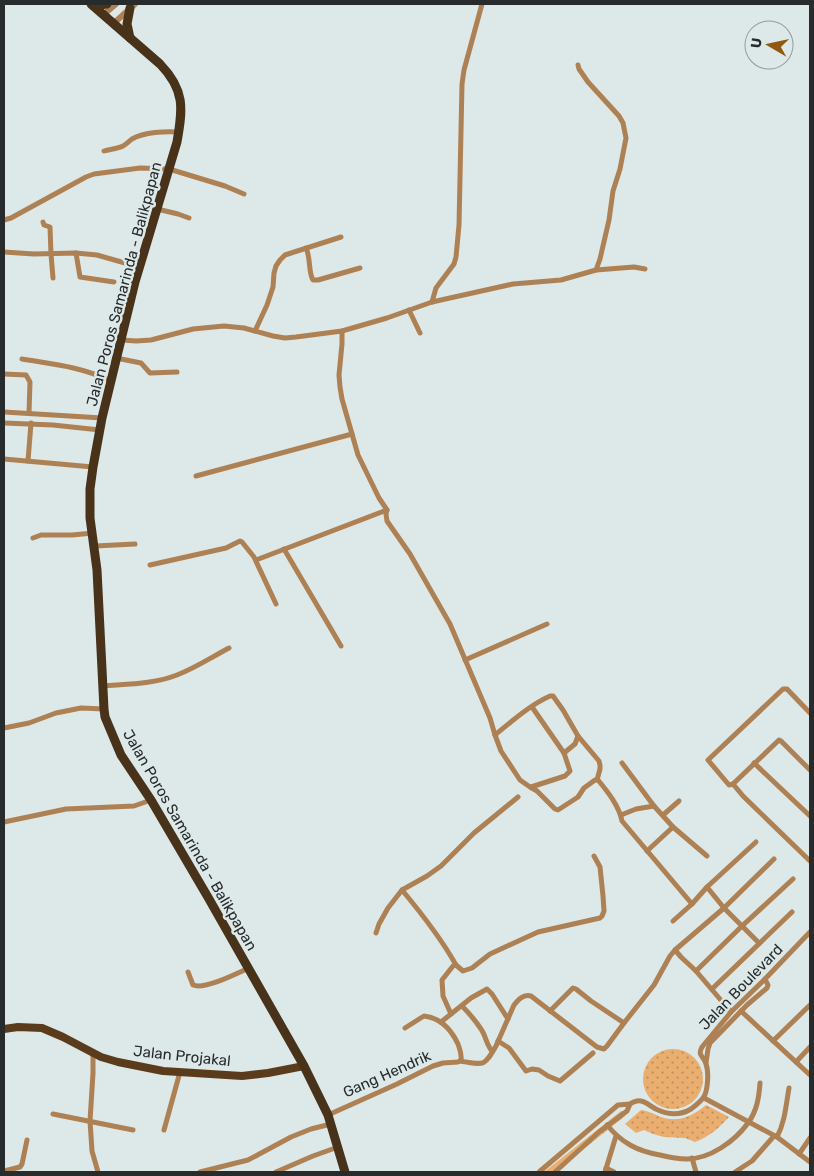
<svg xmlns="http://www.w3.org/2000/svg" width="814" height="1176" viewBox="0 0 814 1176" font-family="Rubik,sans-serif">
<defs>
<pattern id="grass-tufts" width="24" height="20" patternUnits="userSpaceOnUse" patternTransform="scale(1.25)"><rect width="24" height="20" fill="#e9ae70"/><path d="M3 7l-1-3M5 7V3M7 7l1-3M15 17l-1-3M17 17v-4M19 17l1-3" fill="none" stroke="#bd8e5c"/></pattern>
<pattern id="park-dots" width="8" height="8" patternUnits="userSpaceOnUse" patternTransform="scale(1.25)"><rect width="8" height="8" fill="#e9ae70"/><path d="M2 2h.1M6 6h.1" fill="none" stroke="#bd8e5c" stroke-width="1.8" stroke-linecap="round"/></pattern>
</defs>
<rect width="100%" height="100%" fill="#dde8e8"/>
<polygon fill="url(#grass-tufts)" points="621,1111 626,1111 625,1116 555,1172 544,1172"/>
<g fill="url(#park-dots)">
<circle cx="673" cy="1079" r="30"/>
<path d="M 706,1105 L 729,1117 C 719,1128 709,1137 695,1142 L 685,1138 L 664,1137 L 653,1134 L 644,1130 L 636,1133 L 625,1124 L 641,1110 C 648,1111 654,1114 661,1117 C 678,1123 693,1116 706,1105 Z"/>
</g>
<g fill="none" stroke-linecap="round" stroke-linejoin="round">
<g stroke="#ad8154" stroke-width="5">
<polyline points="578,65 579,69 588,82 619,116 623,123 626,138 620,169 613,191 609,220 600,259 596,270"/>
<path d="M 104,151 C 110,149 117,149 123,146 C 127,144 129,141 132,139 C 144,132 166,131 179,132"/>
<polyline points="157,209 178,214 189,218"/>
<polyline points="4,220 11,218 86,177 94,174 140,168 169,169 225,186 244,194"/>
<polyline points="43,222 44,225 50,227 51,254 53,278"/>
<path d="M 306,248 C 311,258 308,272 313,280 L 318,280 L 360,268"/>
<polyline points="4,252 34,254 76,253 97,255 139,267"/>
<polyline points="76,253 80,277 114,282"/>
<polyline points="432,302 436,288 454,264 456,257 459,225 462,84 464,70 482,4"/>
<polyline points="409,310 420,333"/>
<polyline points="255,331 267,305 273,287 274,273 276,266 280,260 285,255 341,237"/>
<path d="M 342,331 L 342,344 L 339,375 L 340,387 L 342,399 L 358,455 L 379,498 L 387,510 L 386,514 L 387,521 L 410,554 L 450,624 L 490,718 L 495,735 L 501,751 L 520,780 L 530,787 L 537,791 L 555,809 L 558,810 L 578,797 L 584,788 L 595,780 L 598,780 C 608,792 619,806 622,821 L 692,904"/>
<polyline points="122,340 136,341 151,340 193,329 224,326 244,328 273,336 285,338 296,337 342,331 387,318 432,302 513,284 561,280 596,270 634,267 645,269"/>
<polyline points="116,358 141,363 150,373 177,372"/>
<path d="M 22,359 C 52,364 83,367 111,381"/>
<polyline points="4,374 26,375 30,382 29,413"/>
<polyline points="4,412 102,418"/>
<polyline points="4,423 53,425 100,430"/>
<polyline points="4,459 93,467"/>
<polyline points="28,461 31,423"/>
<polyline points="196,476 352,434"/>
<polyline points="33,538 41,535 72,535 93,533"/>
<polyline points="95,546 135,544"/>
<polyline points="284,549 341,646"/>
<polyline points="256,560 387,510"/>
<polyline points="150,565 226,548 240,541 242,542 254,557 276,604"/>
<polyline points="465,660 547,624"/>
<path d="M 103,686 C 127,684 154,684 177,675 C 195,668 212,657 229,648"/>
<polyline points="532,707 564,753"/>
<polyline points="810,713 787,689 783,689 708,760 729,785 733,784 743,796 810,861"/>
<polyline points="4,728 29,723 56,713 81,708 104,709"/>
<path d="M 495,735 C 512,721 530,705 550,696 L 553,696 L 563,710 L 578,736 L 575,744 L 564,753 L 570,771 L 565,776 L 531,787"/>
<polyline points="578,736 599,761 600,765 600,769 597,780"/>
<polyline points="622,763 654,806 673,827 707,856"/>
<polyline points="754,763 810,816"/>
<polyline points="733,784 779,740 781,741 810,770"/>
<polyline points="621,815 636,809 654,806"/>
<polyline points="663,815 679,801"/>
<polyline points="4,822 66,809 134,806 151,800"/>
<polyline points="647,851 673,827"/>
<polyline points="707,887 724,908 759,943"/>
<path d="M 402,890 C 422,914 441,938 456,965"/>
<polyline points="673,921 692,904 707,887 756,842"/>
<polyline points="376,933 379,924 388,908 402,890 427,876 441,866 474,833 518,797"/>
<polyline points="675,950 681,957 696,971 731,1012"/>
<polyline points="696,971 742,926 793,879"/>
<path d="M 188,972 L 193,985 C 205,990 237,973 249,968"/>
<polyline points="712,989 792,912"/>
<path d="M 462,1006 C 469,1013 475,1020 481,1029 C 486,1036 486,1044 492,1051"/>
<polyline points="550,1011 573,988 576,989 591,1001 624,1023 654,985 670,956 675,950 724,908 774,859"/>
<polyline points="741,1011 810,1075"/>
<polyline points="451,1014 443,996 442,980 453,966 456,965 463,971 472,968 490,954 538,932 600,918 602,916 604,911 603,896 600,867 594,856"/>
<polyline points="441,1022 471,998 487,989 492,994 508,1019"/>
<polyline points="498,1041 509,1048 526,1071 532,1069 539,1070 548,1076 560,1081 593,1053"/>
<polyline points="773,1041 810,1005"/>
<polyline points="93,1053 93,1073 90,1121 92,1151 98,1172"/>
<path d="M 460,1061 C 484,1065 484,1067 496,1046 L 514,1005 C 518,1000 523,994 531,996 L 597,1047 L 604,1049 L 607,1046 L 624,1023"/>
<polyline points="796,1062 810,1047"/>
<polyline points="706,1063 708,1049 710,1043 747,1005 767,988 768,985 765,979"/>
<polyline points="704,1098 777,1137 810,1162"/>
<path d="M 630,1104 C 633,1102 636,1100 641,1101 C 647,1102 652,1108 658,1110 C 669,1115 681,1115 691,1109 C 695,1106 700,1102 703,1098 C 708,1092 709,1072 706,1064 C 704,1056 697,1056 702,1047 L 731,1012 L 765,979 L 810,932"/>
<polyline points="53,1114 133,1130"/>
<path d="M 328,1115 L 397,1084 L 433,1066 L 443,1063 L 458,1062 L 461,1060 C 462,1054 460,1050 458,1044 C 451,1029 441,1018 424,1016 L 405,1028"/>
<path d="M 607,1125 C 622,1143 637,1151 660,1155 C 668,1157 678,1159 687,1159 C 710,1159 735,1141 748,1123 C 757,1111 759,1097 760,1083"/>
<polyline points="164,1130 180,1072"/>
<path d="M 777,1137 C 785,1122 786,1105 789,1088"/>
<polyline points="799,1154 810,1138"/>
<polyline points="692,1158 696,1172"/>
<polyline points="606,1168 614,1172"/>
<polyline points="4,1171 20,1167 22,1164 27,1140"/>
<polyline points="200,1172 248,1160 291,1137 311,1129 331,1124"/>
<polyline points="276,1172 313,1156 338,1147"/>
<polyline points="539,1172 618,1105 630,1104 627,1111 599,1132 555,1172"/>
<polyline points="605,1172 616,1136"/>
<polyline points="735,1172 752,1161 774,1136"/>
</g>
<g stroke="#ad8154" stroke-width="6">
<polyline points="103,15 116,4"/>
<polyline points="113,24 135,4"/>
</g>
<polyline stroke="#5a3c1c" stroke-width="8" points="4,1029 18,1027 42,1028 63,1037 101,1057 118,1062 163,1071 242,1076 268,1073 304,1066"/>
<g stroke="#48321a" stroke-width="9">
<path d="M 91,4 L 160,64 C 185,90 183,108 177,142 L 135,282 L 102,418 L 93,467 L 90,489 L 90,518 L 97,570 L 104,709 L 105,717 L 121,755 L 151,800 L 209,899 L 304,1066 L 328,1115 L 345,1172"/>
<polyline points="95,4 99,5 107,4"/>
<polyline points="130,38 127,24 130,8"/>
</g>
</g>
<g text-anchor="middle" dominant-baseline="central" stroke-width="5" stroke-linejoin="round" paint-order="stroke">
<g font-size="15" fill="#272b2b" stroke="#dde8e8">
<text transform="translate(124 284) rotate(-75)">Jalan Poros Samarinda - Balikpapan</text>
<text transform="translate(190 840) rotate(60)">Jalan Poros Samarinda - Balikpapan</text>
<text transform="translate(741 987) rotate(-46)">Jalan Boulevard</text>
<text transform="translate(182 1056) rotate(6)">Jalan Projakal</text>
<text transform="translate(387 1074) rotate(-24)">Gang Hendrik</text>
</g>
</g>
<rect width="814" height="1176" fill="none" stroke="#272b2b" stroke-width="10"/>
<g transform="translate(769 45) rotate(279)"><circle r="24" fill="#dde8e8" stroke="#949c9c"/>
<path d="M0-4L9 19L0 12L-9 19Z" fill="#90590f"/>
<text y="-8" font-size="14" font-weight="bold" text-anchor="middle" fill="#272b2b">U</text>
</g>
</svg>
